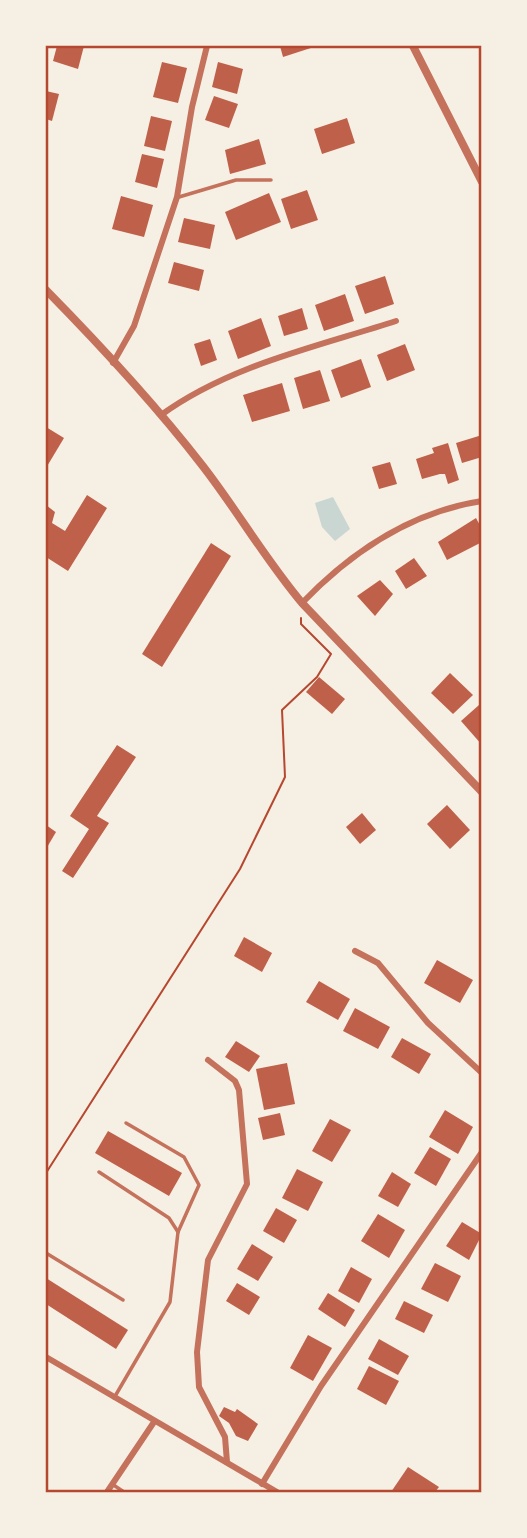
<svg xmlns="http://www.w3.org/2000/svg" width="527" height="1538" viewBox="0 0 527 1538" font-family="'Fira Sans Condensed',sans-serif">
<rect width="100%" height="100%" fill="#f6efe4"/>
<polygon fill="#c9d6d2" points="333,497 350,529 335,541 322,527 315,503"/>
<g fill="#bf614a">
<polygon points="57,46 84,46 78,69 53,61"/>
<polygon points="280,46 317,46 283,57"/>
<polygon points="162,62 187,68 178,103 153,97"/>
<polygon points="218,62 243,69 237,94 212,87"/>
<polygon points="46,91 59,94 52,121 46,119"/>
<polygon points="214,96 238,104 229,128 205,120"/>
<polygon points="151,116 172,121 165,151 144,146"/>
<polygon points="347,118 355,143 322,154 314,129"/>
<polygon points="259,139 266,164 230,174 225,150"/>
<polygon points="142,154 164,159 157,188 135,182"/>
<polygon points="307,190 318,220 291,229 281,199"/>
<polygon points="269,193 281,222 236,240 225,212"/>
<polygon points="121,196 153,205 144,237 112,229"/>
<polygon points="184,218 215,225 210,249 178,242"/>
<polygon points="174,262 204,270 199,291 168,283"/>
<polygon points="385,276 394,304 365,314 355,286"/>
<polygon points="345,294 354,321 324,331 315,305"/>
<polygon points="302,308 308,329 284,336 278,316"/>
<polygon points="261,318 271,346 238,359 228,331"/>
<polygon points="210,339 217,360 201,366 194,344"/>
<polygon points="405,344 415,370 387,381 377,355"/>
<polygon points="361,359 371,387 341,398 331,370"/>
<polygon points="320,370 330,401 303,409 294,378"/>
<polygon points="282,383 290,411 252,422 243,395"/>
<polygon points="46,427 64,438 46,468"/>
<polygon points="482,435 482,457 462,463 456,443"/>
<polygon points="448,443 459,480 448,484 445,474 440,474 422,479 416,459 434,453 432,448"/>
<polygon points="390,462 397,484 379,489 372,467"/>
<polygon points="87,495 107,508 68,571 46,557 46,505 55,512 52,523 65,531"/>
<polygon points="476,518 482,529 482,542 447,560 438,542"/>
<polygon points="211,543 231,556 162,667 142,654"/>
<polygon points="414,558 427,576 406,589 395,571"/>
<polygon points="380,580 393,594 375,616 357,596"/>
<polygon points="450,673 473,695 453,714 431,693"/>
<polygon points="319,677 345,699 332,714 306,692"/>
<polygon points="479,705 482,708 482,745 461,721"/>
<polygon points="117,745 136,757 97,816 109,823 73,878 62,871 89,829 70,816"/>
<polygon points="447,805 470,830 450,849 427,824"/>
<polygon points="362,813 376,830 360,844 346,827"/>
<polygon points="46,825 56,832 46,849"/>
<polygon points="244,937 272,953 262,972 234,956"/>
<polygon points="437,960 473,980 460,1003 424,983"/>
<polygon points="319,981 350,999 338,1020 306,1002"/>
<polygon points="355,1008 390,1027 378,1049 343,1031"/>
<polygon points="402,1038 431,1054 419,1074 391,1057"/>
<polygon points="236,1041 260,1056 249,1072 225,1057"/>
<polygon points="287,1063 295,1104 264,1110 256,1069"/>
<polygon points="445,1110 473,1127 458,1154 429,1137"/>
<polygon points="280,1113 285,1135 263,1140 258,1118"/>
<polygon points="330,1119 351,1130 332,1162 312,1151"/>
<polygon points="108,1131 182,1173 169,1196 95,1153"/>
<polygon points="430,1147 451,1159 436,1186 414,1173"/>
<polygon points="297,1169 323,1182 308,1211 282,1198"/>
<polygon points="392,1172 411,1184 398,1207 378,1196"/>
<polygon points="276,1208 297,1220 284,1243 263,1231"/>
<polygon points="378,1214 405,1230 389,1258 361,1241"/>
<polygon points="462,1222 482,1234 469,1260 446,1246"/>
<polygon points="252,1244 273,1257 258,1281 237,1269"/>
<polygon points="435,1263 461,1276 448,1302 421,1289"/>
<polygon points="351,1267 372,1279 359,1303 338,1291"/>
<polygon points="46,1278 128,1330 116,1349 46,1304"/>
<polygon points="237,1283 260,1297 249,1315 226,1301"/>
<polygon points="328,1293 355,1310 345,1327 318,1309"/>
<polygon points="404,1301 433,1315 424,1333 395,1319"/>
<polygon points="308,1335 332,1348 313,1381 290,1368"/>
<polygon points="379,1339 409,1356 398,1375 368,1359"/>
<polygon points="369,1366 399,1381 386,1405 357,1389"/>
<polygon points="224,1407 235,1412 237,1409 258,1424 248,1441 236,1436 229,1423 219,1416"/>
<polygon points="408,1467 439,1487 435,1492 391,1492"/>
</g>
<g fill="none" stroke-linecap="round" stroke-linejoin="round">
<polyline stroke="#b5482f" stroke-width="2" points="46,1173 240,869 285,777 282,710 317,677 331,654 301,624 301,618"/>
<g stroke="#c5725c" stroke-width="3.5">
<polyline points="179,197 236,180 271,180"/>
<polyline points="126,1123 184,1157 199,1185 178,1232"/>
<polyline points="99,1172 169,1218 178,1232 170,1302 114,1398"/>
<polyline points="46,1253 123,1300"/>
<polyline points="112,1484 124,1492"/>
</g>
<g stroke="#c5725c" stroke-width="6">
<polyline points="113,363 134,326 177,197 192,107 207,46"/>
<path d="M 161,415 C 230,365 316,347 396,321"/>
<path d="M 302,603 C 351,552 411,512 482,501"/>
<polyline points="355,951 378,963 428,1023 482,1073"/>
<polyline points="208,1060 235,1081 239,1090 247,1184 208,1260 197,1352 199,1387 225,1437 227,1462"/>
<polyline points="46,1357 277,1492"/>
<polyline points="262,1484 321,1386 482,1152"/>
<polyline points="107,1492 154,1422"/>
</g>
<g stroke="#c5725c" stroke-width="8">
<polyline points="413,46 482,182"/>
<path d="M 46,290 C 100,345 154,403 202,465 C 237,510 265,559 302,603 L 482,792"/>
</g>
</g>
<rect width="527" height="1538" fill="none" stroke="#f6efe4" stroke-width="94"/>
<rect x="47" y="47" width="433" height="1444" fill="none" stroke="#b5482f" stroke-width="2.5"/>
</svg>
